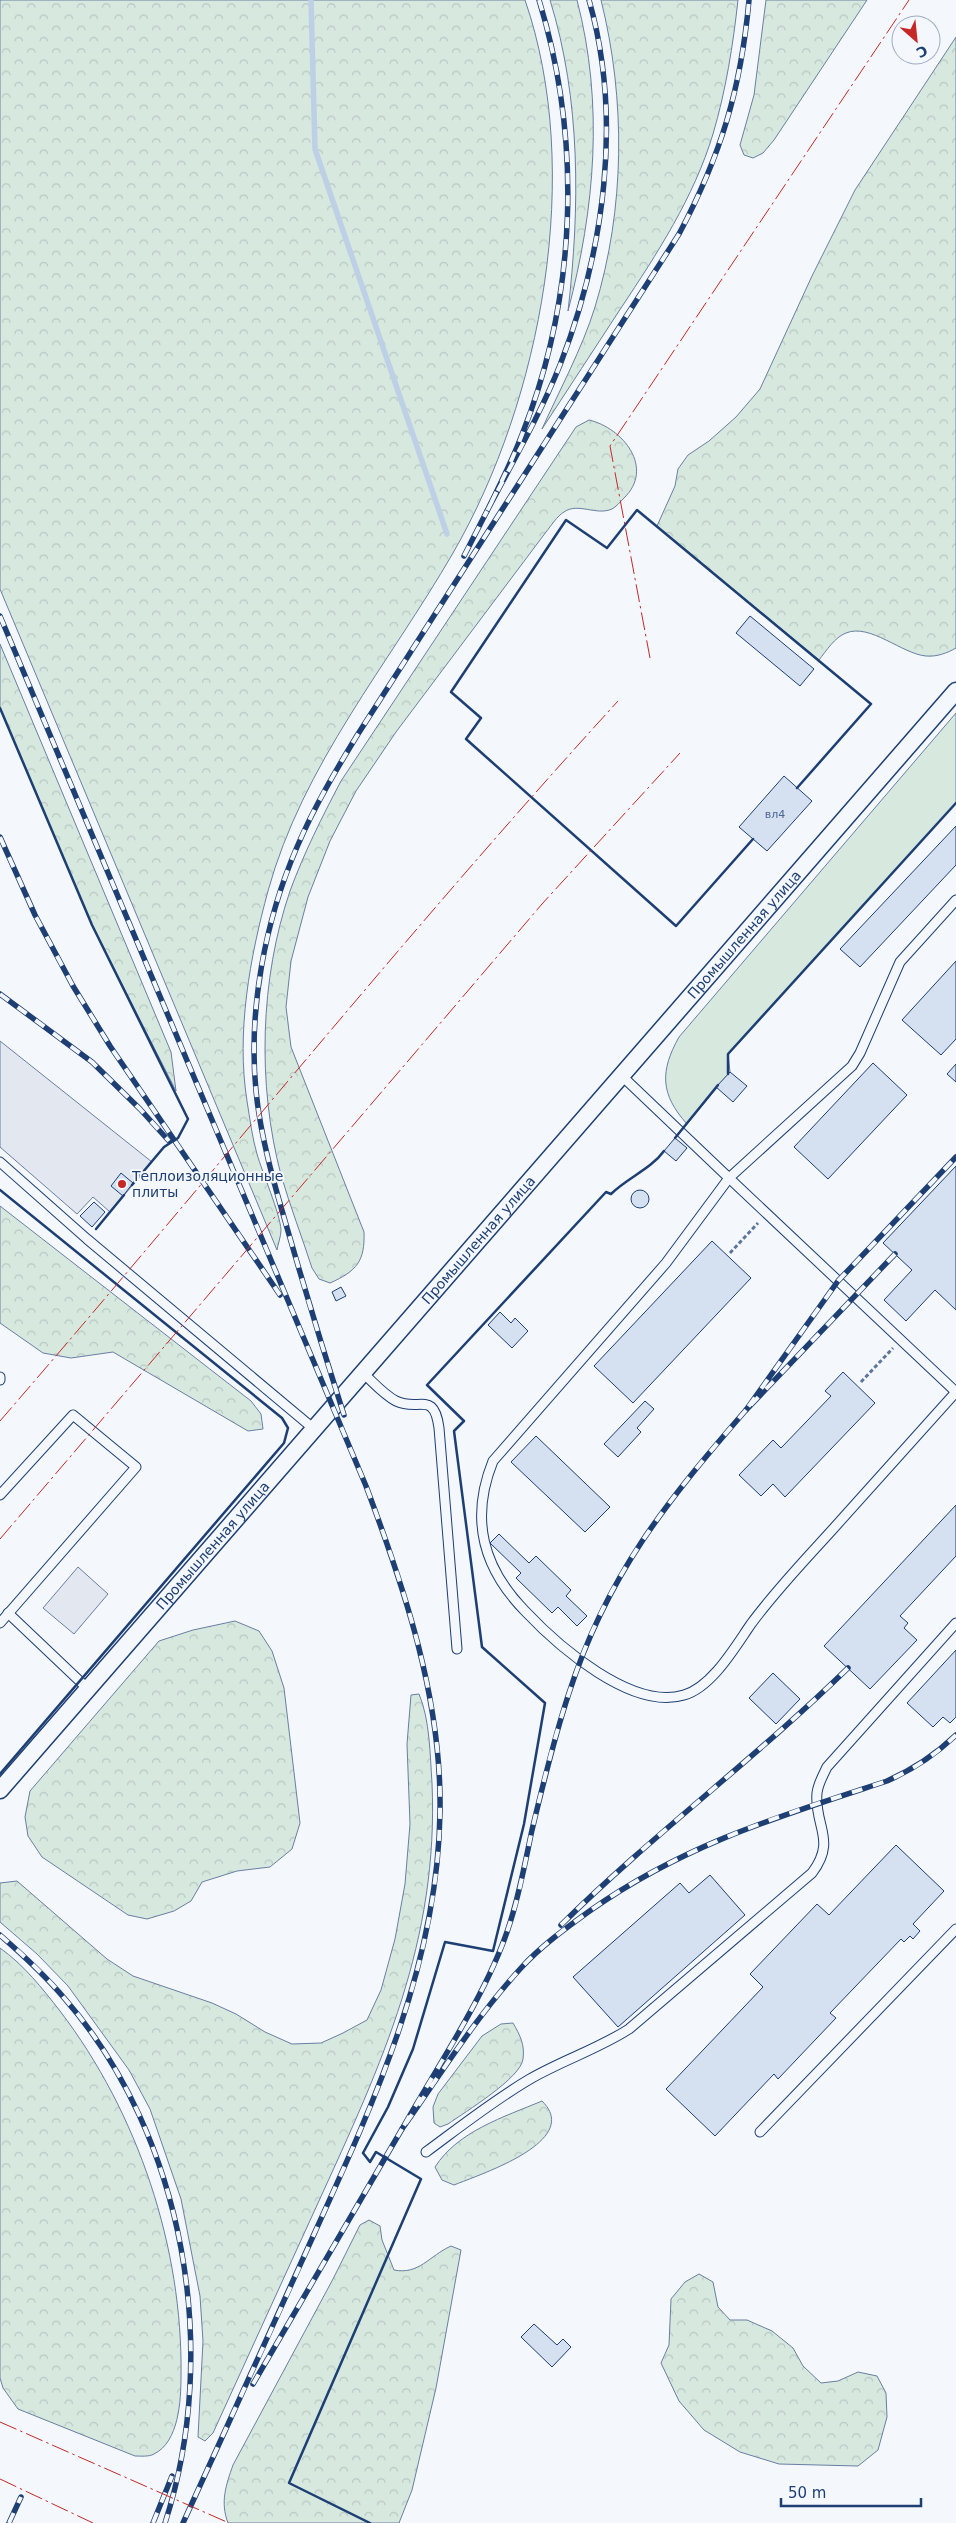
<svg xmlns="http://www.w3.org/2000/svg" width="956" height="2523" viewBox="0 0 956 2523" font-family="'DejaVu Sans',sans-serif">
<defs>
<pattern id="forest-crowns" width="20" height="18" patternUnits="userSpaceOnUse" patternTransform="scale(1.25)"><rect width="20" height="18" fill="#d7e8df"/><path d="M2 6a3 3 0 1 1 6 0M12 15a3 3 0 1 1 6 0" fill="none" stroke="#b8c8c3"/></pattern>
</defs>
<rect width="100%" height="100%" fill="#f4f7fb"/>
<path fill="#d7e8df" stroke="#687fa3" d="M 956,713 L 956,803 L 728,1054 L 730,1072 L 687,1124 C 660,1094 660,1071 679,1037 Z"/>
<g fill="url(#forest-crowns)" stroke="#687fa3">
<path d="M 0,0 L 525,0 C 584,171 542,399 453,553 C 389,664 303,764 268,891 C 250,957 236,1032 247,1101 C 250,1119 252,1137 257,1154 C 262,1172 280,1213 281,1230 C 281,1236 278,1244 277,1250 L 0,589 Z"/>
<path d="M 550,0 L 577,0 C 604,104 595,208 568,311 C 580,208 581,100 550,0 Z"/>
<path d="M 601,0 L 738,0 C 733,45 726,90 713,134 C 694,197 657,254 621,308 C 595,348 568,389 542,429 C 560,389 582,349 595,307 C 625,209 626,100 601,0 Z"/>
<polygon points="766,0 867,0 774,140 763,153 753,158 744,155 740,145 754,95"/>
<path d="M 956,37 L 956,648 C 947,653 937,657 926,656 C 902,654 870,623 846,633 C 835,637 826,651 819,660 L 657,526 L 675,486 L 678,469 L 688,455 L 709,441 L 736,417 L 760,389 L 812,276 L 855,190 Z"/>
<path d="M 589,420 C 623,428 655,468 624,498 C 620,502 616,507 612,509 C 596,516 578,502 564,512 C 557,516 551,526 546,532 L 396,732 L 356,791 L 330,841 L 308,897 L 291,961 L 286,1007 L 291,1047 L 364,1232 C 365,1261 357,1271 330,1283 L 319,1279 L 312,1268 C 302,1237 290,1206 281,1175 C 257,1084 260,979 290,891 C 304,853 322,817 341,781 L 576,427 Z"/>
<polygon points="0,644 171,1052 176,1091 92,925 0,708"/>
<polygon points="0,1206 251,1401 261,1414 263,1429 248,1431 113,1352 71,1358 43,1353 0,1323"/>
<polygon points="235,1621 259,1631 272,1651 284,1688 300,1823 292,1849 270,1867 237,1871 202,1882 191,1901 174,1911 147,1919 128,1915 42,1857 28,1836 25,1817 30,1791 159,1641 193,1630"/>
<path d="M 419,1694 C 430,1720 430,1755 432,1783 C 439,1941 382,2063 318,2203 C 283,2280 248,2356 213,2433 L 205,2441 L 198,2437 L 203,2341 L 200,2296 L 181,2199 L 150,2109 L 129,2070 L 68,1986 L 37,1954 L 0,1922 L 0,1883 L 17,1881 L 107,1959 L 133,1976 L 212,2003 L 236,2014 L 265,2032 L 292,2044 L 321,2043 L 343,2033 L 367,2020 L 381,1990 L 395,1939 L 405,1884 L 410,1824 L 407,1744 L 411,1695 Z"/>
<path d="M 0,1948 C 24,1965 42,1988 60,2011 C 138,2113 183,2248 181,2376 C 181,2400 179,2442 154,2454 C 149,2457 140,2456 135,2456 L 18,2409 L 3,2388 L 0,2378 Z"/>
<path d="M 513,2023 C 520,2035 525,2045 523,2059 C 521,2078 465,2112 448,2124 L 440,2127 L 434,2123 L 433,2107 L 438,2094 L 482,2036 L 501,2024 Z"/>
<path d="M 542,2101 C 583,2141 481,2174 454,2185 L 442,2180 L 435,2167 C 458,2131 504,2117 542,2101 Z"/>
<path d="M 369,2220 L 380,2226 L 382,2240 L 394,2270 C 419,2275 429,2256 451,2246 L 461,2250 L 436,2388 L 412,2490 L 399,2523 L 228,2523 C 220,2502 226,2485 233,2465 L 333,2279 L 360,2225 Z"/>
<polygon points="699,2274 713,2282 718,2307 730,2320 747,2320 772,2331 793,2348 803,2366 821,2383 838,2381 858,2372 877,2376 886,2393 887,2417 878,2450 858,2466 779,2464 740,2452 704,2430 679,2401 661,2363 669,2345 671,2299 685,2282"/>
</g>
<g fill="#e3e8f0" stroke="#687fa3">
<polygon points="0,1041 152,1162 110,1212 93,1197 77,1214 0,1147"/>
<polygon points="78,1567 108,1594 74,1634 43,1608"/>
</g>
<g fill="none" stroke-linecap="round" stroke-linejoin="round">
<polyline stroke="#bed0e5" stroke-width="5.5" points="311,0 315,149 447,534"/>
</g>
<g fill="#d5e0f0" stroke="#1d3f73">
<polygon points="750,616 814,669 800,686 736,633"/>
<polygon points="784,776 812,801 767,851 739,827"/>
<polygon points="956,826 956,865 860,967 840,949"/>
<polygon points="956,961 956,1039 941,1055 902,1020"/>
<polygon points="873,1063 907,1095 828,1179 794,1147"/>
<polygon points="956,1064 956,1082 947,1074"/>
<polygon points="730,1072 747,1086 733,1102 716,1087"/>
<polygon points="675,1138 687,1148 676,1161 664,1151"/>
<polygon points="956,1166 956,1310 935,1290 906,1321 884,1300 912,1270 883,1243"/>
<polygon points="121,1173 133,1183 123,1196 111,1186"/>
<circle cx="640" cy="1199" r="9"/>
<polygon points="94,1202 105,1212 92,1227 80,1216"/>
<polygon points="712,1241 751,1278 633,1403 594,1366"/>
<polygon points="341,1287 346,1296 336,1301 332,1292"/>
<polygon points="500,1312 511,1323 515,1318 528,1331 512,1348 488,1325"/>
<polygon points="843,1372 875,1403 785,1497 773,1484 761,1496 739,1475 773,1440 781,1448 831,1396 825,1391"/>
<polygon points="645,1401 654,1409 637,1428 641,1432 618,1457 604,1444"/>
<polygon points="536,1436 610,1507 585,1532 511,1462"/>
<polygon points="956,1505 956,1556 900,1616 908,1623 904,1628 917,1640 870,1689 824,1646"/>
<polygon points="499,1534 529,1563 536,1556 571,1590 566,1596 587,1616 577,1626 558,1607 552,1613 516,1578 521,1573 490,1543"/>
<polygon points="956,1650 956,1717 950,1723 943,1717 933,1727 907,1703"/>
<polygon points="773,1673 800,1699 776,1724 749,1698"/>
<polygon points="896,1845 944,1891 913,1924 920,1931 913,1939 910,1936 904,1942 901,1939 830,2013 836,2018 778,2079 774,2074 715,2136 666,2089 763,1987 750,1974 817,1904 829,1915"/>
<polygon points="710,1875 745,1915 618,2027 573,1977 680,1883 689,1893"/>
<polygon points="534,2324 557,2345 563,2339 571,2347 552,2367 521,2337"/>
</g>
<g fill="none" stroke-linecap="round" stroke-linejoin="round">
<g stroke="#1d3f73" stroke-width="11">
<g id="lane">
<polyline points="956,900 900,962 860,1053 852,1066 729,1178 956,1392"/>
<path d="M 622,1076 L 729,1178 L 666,1263 L 493,1461 C 470,1518 482,1567 525,1611 C 558,1646 632,1711 684,1695 C 712,1687 735,1647 751,1624 C 776,1590 805,1560 833,1529 C 874,1483 915,1438 956,1392"/>
<polyline points="0,1162 87,1239 314,1429"/>
<path d="M 363,1373 C 373,1382 384,1395 396,1401 C 419,1412 434,1390 439,1428 L 457,1649"/>
<polyline points="0,1377 0,1380"/>
<polyline points="0,1495 73,1415 136,1467 0,1623"/>
<polyline points="8,1613 88,1689"/>
<polyline points="760,2132 956,1929"/>
<path d="M 426,2152 C 460,2127 494,2100 530,2079 C 563,2060 598,2049 629,2029 L 812,1873 C 837,1840 814,1826 817,1793 C 818,1784 823,1775 827,1767 L 956,1623"/>
</g>
</g>
<g stroke="#1d3f73" stroke-width="19">
<g id="street">
<path id="s1" d="M 0,1790 L 956,691"/>
</g>
</g>
<g stroke="#5e769c" stroke-width="3" stroke-dasharray="4 2.5" stroke-linecap="butt">
<polyline points="730,1253 758,1223"/>
<polyline points="861,1382 893,1348"/>
</g>
<use href="#lane" stroke="#f4f7fb" stroke-width="9"/>
<use href="#street" stroke="#f4f7fb" stroke-width="16"/>
<g stroke="#1d3f73" stroke-width="5.5">
<g id="rail">
<path d="M 539,0 C 582,140 577,295 523,432 C 513,459 500,485 487,511 C 512,463 540,415 560,365 C 604,252 623,119 589,0"/>
<polyline points="464,556 487,511"/>
<path d="M 0,616 L 366,1486 C 405,1590 442,1700 440,1812 C 438,1962 376,2098 315,2232 C 272,2329 227,2426 183,2523"/>
<polyline points="0,837 35,915 73,986 110,1046 280,1295"/>
<polyline points="0,994 92,1062 140,1109 169,1141"/>
<polyline points="895,1254 746,1410 838,1281 956,1157"/>
<path d="M 746,1410 C 666,1502 607,1575 569,1693 C 554,1738 543,1784 532,1830 C 525,1863 519,1897 508,1929 C 486,1995 437,2067 402,2129 C 440,2075 476,2017 521,1968 C 541,1946 566,1928 591,1910 C 685,1844 780,1816 887,1781 C 914,1769 935,1755 956,1735"/>
<path d="M 344,1415 C 325,1356 307,1297 290,1238 C 276,1190 261,1141 256,1091 C 248,1010 265,921 297,847 C 314,807 336,770 358,734 L 679,234 C 721,155 741,89 749,0"/>
<path d="M 561,1925 C 652,1835 756,1758 848,1668"/>
<path d="M 0,1935 C 23,1955 45,1975 65,1999 C 185,2137 221,2351 165,2523"/>
<polyline points="253,2384 402,2129"/>
<polyline points="9,2523 21,2497"/>
<polyline points="153,2523 172,2476"/>
</g>
</g>
<use href="#rail" stroke="#f4f7fb" stroke-width="4" stroke-dasharray="11" stroke-linecap="butt"/>
<g stroke="#1d3f73" stroke-width="2.5">
<polyline points="0,708 92,925 188,1119 178,1138 164,1147 132,1185"/>
<polyline points="753,839 676,926 466,739 481,718 451,692 566,520 607,548 637,510 871,704 797,788"/>
<polyline points="728,1074 728,1054 956,803"/>
<polyline points="675,1138 718,1085"/>
<polyline points="0,1190 282,1418 288,1428 284,1443 0,1774"/>
<polyline points="96,1229 124,1195"/>
<path d="M 370,2523 L 289,2483 L 421,2179 L 376,2152 L 370,2162 L 363,2153 L 388,2107 L 413,2049 L 445,1942 L 493,1951 L 524,1824 L 545,1703 L 482,1647 L 454,1431 L 464,1421 L 427,1385 L 606,1192 L 611,1194 C 627,1178 651,1169 664,1151"/>
</g>
<g stroke="#c62828" stroke-width="1" stroke-dasharray="18 4 2.5 4" stroke-linecap="butt">
<polyline points="650,658 610,446 909,0"/>
<path d="M 0,1421 C 207,1182 405,934 618,701"/>
<polyline points="0,1539 542,904 680,753"/>
<polyline points="0,2422 229,2523"/>
<polyline points="0,2479 93,2523"/>
</g>
</g>
<circle fill="#c62828" stroke="#f4f7fb" stroke-width="2" cx="122" cy="1184" r="5"/>
<g text-anchor="middle" dominant-baseline="central" stroke-width="4" stroke-linejoin="round" paint-order="stroke">
<g font-size="11" fill="#4b6792">
<text x="775" y="814">вл4</text>
</g>
<g font-size="14" fill="#1d3f73" stroke="#f4f7fb">
<text stroke="none"><textPath href="#s1" startOffset="1134">Промышленная улица</textPath></text>
<text stroke="none"><textPath href="#s1" startOffset="729">Промышленная улица</textPath></text>
<text stroke="none"><textPath href="#s1" startOffset="324">Промышленная улица</textPath></text>
</g>
<g font-size="14" fill="#1d3f73" stroke="#f4f7fb" text-anchor="start">
<text x="132" y="1176">Теплоизоляционные<tspan x="132" dy="16">плиты</tspan></text>
</g>
</g>
<g transform="translate(916 40) rotate(153)"><circle r="24" fill="#f4f7fb" stroke="#9eadc5"/>
<path d="M0-4L9 19L0 12L-9 19Z" fill="#c62828"/>
<text y="-8" font-size="14" font-weight="bold" text-anchor="middle" fill="#1d3f73">С</text>
</g>
<path d="M781 2498v8h140v-8" fill="none" stroke="#1d3f73" stroke-width="2.5"/>
<text x="788" y="2498" font-size="15" fill="#1d3f73" stroke="#f4f7fb" stroke-width="4" paint-order="stroke">50 m</text>
</svg>
